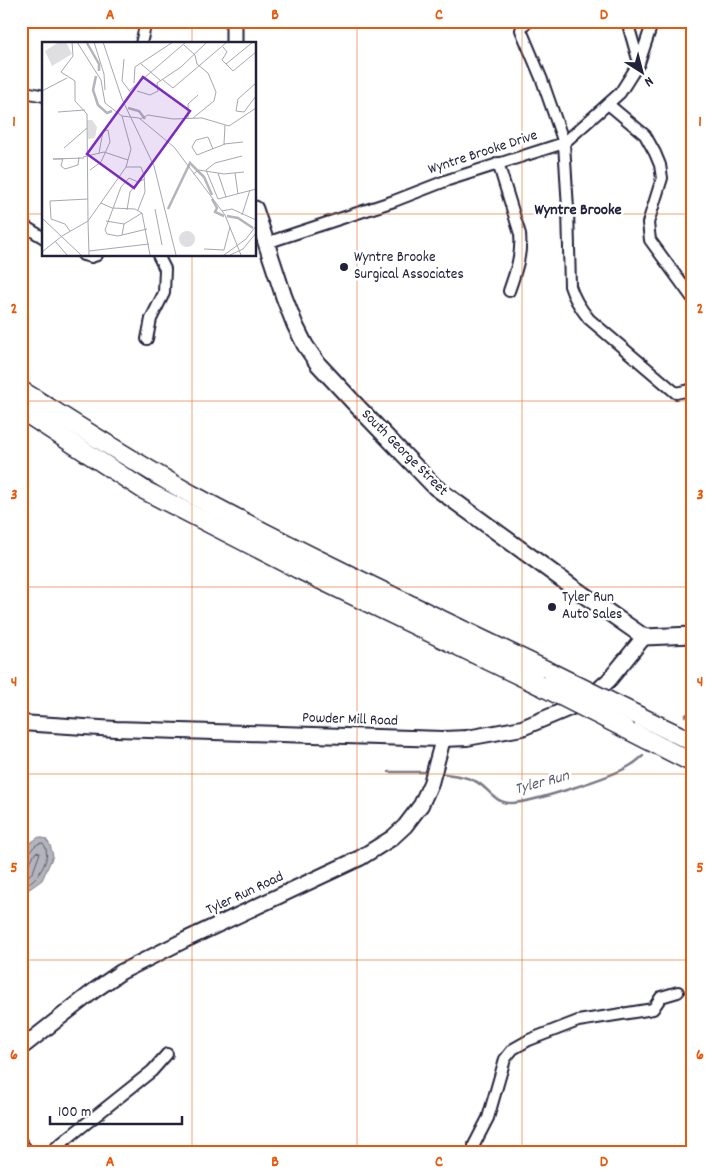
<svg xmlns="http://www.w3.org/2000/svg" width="714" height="1174" viewBox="0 0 714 1174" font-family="Dekko,sans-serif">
<rect width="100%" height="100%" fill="#fff"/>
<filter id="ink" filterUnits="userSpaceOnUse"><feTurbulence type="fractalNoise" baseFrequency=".02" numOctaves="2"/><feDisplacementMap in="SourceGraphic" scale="10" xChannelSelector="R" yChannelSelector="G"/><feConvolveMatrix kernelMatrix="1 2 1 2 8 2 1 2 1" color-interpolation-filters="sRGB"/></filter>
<g filter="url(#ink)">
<polygon fill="#b4b4bc" stroke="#7a7a88" points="39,837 46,839 50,845 53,856 42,880 28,890 21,886 21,858 27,845"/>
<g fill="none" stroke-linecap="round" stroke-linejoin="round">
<g stroke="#5c5c6f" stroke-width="1">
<path d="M 21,858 L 27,857 C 31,851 34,843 43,843 C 53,856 40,876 29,883 L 21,882"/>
<polyline points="21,865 29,863 36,852 40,853 33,872 28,876 21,875"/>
</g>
<g stroke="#7a7a88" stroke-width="2.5">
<polyline points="685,716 693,709"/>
<polyline points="389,772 430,772"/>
<path d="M 438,773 C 451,775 463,775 475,781 C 488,787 494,803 510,803 C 528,804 615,776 631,765 C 635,763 639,759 643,756"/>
</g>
<g stroke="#22223b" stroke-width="14">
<g id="street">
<path d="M 530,21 L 523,25 L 521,30 L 542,80 L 564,143 L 568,209 L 570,286 C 574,299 580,308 589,319 L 676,393 L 690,390 L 693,387"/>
<polyline points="627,21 639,63"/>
<polyline points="141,44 146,21"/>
<polyline points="21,91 44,96"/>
<polyline points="608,104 645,135 655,153 660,165 662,178 648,223 650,240 693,299"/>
<path d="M 498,163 L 520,234 C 522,254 516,271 509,291"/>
<polyline points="21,224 44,238"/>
<polyline points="266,243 394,201 448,180 564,143 620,93 639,63 653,21"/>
<polyline points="83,255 91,257 97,255"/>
<polyline points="147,339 151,319 164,293 165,269 158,255"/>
<polyline points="21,1142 29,1153"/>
<polyline points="49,1153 152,1071 167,1054"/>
<polyline points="478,1153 474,1148 474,1145 488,1118 505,1059 513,1049 529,1040 578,1021 653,1009 661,997 678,992"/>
</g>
</g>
<g stroke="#22223b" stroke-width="18">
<g id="secondary">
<polyline points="21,723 116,729 443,739 467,738 522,728 572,707 597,691 609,680 644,637"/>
<polyline points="21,1048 95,990 121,972 185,940 360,858 392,838 405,826 421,805 431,783 443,739"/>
</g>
</g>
<g stroke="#22223b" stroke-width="19">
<g id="primary">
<polyline points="234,21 234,44"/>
<polyline points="255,209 284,297 295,325 305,345 318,364 357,406 435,487 571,586 644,637 693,635"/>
</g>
</g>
<g stroke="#22223b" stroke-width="21">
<g id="highway">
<path d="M 21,390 C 76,425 132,461 189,493 C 308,557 430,614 552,673"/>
<polyline points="21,410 144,490 298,569 539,685"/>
<polyline points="639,716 693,742"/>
<polyline points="626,729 693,763"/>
</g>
</g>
<use href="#street" stroke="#fff" stroke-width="10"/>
<use href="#secondary" stroke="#fff" stroke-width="14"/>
<use href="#primary" stroke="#fff" stroke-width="15"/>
<use href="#highway" stroke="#fff" stroke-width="18"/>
<g stroke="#22223b" stroke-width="21" stroke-linecap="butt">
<g id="highway-bridge">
<polyline points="552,673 639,716"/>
<polyline points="539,685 626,729"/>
</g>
</g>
<use href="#highway-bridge" stroke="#fff" stroke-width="18"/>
</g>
</g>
<path fill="none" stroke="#e8590c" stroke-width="1" stroke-opacity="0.55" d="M 192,21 L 192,44M 357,21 L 357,1153M 522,21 L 522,1153M 21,214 L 44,214M 255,214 L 693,214M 192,255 L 192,1153M 21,401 L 693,401M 21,587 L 693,587M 21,774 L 693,774M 21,960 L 693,960"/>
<g fill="#22223b" stroke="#fff" stroke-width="2">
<circle cx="344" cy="267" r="5"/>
<circle cx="552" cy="607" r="5"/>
</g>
<g text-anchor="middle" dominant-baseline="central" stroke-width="5" stroke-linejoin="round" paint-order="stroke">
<g font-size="15" fill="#22223b" stroke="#fff">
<text transform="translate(483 153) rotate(-18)">Wyntre Brooke Drive</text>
<text transform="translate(404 453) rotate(45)">South George Street</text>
<text transform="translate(350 720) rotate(2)">Powder Mill Road</text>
<text transform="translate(245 894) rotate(-25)">Tyler Run Road</text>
</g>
<g font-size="15" fill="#22223b" stroke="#fff" text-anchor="start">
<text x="354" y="258">Wyntre Brooke<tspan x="354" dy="17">Surgical Associates</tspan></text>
<text x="562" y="598">Tyler Run<tspan x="562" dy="17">Auto Sales</tspan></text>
</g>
<g font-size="16" font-weight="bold" fill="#22223b" stroke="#fff">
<text x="578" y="210">Wyntre Brooke</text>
</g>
<g font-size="16" font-style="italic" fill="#5c5c6f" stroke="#fff">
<text transform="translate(542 783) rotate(-15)">Tyler Run</text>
</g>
</g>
<g transform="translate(42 42)">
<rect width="214" height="214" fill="#fff"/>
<path d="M 17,0 L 24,0 L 30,12 L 10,24 L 3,9 ZM 45,78 L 50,78 L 55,85 L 53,96 L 46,97 ZM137 197a8 8 0 1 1 16 0a8 8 0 1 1-16 0Z" fill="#dfdfe2"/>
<path fill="none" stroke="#b4b4bc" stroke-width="2.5" d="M 45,1 L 57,22 L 57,29M 54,34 L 51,48 L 56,63 L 65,71 L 70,69M 86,66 L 97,69 L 103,77M 170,157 L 175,166 L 173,170 L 182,174M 126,167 L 148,121 L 162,135 L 170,153M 185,174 L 196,176 L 211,186"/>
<path fill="none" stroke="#a7a7b1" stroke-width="1" d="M 35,0 L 59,38 L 63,61 L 80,74 L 89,107 L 84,125 L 46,179 L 47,213M 52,0 L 62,32 L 63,48M 61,0 L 80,57 L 112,124 L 134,213M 142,3 L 153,13 L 155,22 L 166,31 L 174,50 L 172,59 L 151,76M 181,5 L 185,10 L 180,18 L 191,29 L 214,10M 82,17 L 80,39 L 90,52M 98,21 L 119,39M 184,22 L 211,0M 121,38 L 131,46 L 185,0M 92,41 L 93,25 L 131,0M 0,49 L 25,36M 87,49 L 144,0M 95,49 L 108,53 L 116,49 L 115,41 L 139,25 L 165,0M 194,69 L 196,57 L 214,41M 194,69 L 202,70 L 214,54M 16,70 L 43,68M 80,74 L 97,76 L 132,105 L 183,173 L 199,213M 146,76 L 146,62 L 156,53M 98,77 L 106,73 L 131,77 L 160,76 L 187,84 L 214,66M 183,83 L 182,102 L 201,100M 22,106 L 45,86M 171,107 L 166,95 L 154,98 L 150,105 L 155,113 L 183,102M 41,115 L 62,110 L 86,118M 21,116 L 19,124 L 23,127 L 36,123 L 37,115M 21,117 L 11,117 L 42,116M 84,125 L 99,125 L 102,133 L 103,150 L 96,168M 48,128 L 59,120 L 68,100 L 66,88 L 61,89 L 57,111M 176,131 L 184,155M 193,131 L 196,152M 151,132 L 157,128 L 182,132 L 202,130M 96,140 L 87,136 L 79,145 L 63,188 L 65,192 L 76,194 L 105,187M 176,157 L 164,128 L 173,121 L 200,114M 176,157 L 214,147M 59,161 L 70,166 L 93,167 L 100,171 L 108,213M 113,167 L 120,203M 85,168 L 88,150 L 96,140 L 103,137M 180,169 L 190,167 L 214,178M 200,173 L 208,148M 0,176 L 39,213M 64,179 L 82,182M 28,189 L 23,182 L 9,177 L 8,159 L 46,157M 80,193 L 82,182 L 100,171M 13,199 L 25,213M 162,207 L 182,208 L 188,185M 47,209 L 107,202M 0,210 L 20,194 L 46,179 L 45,72 L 33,59 L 33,39 L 19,30 L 31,14 L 30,0M 182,213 L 204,197 L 214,184M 188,213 L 201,207 L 214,191"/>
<path fill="#7b2cbf" fill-opacity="0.15" stroke="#7b2cbf" stroke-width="2.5" d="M 101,35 L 148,69 L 92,146 L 45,112 Z"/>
<rect width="214" height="214" fill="none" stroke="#22223b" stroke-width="2.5"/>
</g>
<rect width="714" height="1174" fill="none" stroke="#fff" stroke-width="55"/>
<g transform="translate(642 72) rotate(144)" stroke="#ffffff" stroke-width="4" paint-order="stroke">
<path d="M0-4L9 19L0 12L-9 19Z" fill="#22223b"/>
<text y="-8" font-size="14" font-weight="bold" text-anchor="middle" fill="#22223b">N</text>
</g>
<path d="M50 1116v8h132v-8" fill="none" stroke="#22223b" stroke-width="2.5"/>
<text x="58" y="1116" font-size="15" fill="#22223b" stroke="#ffffff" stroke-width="4" paint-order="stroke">100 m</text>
<rect x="28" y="28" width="658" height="1118" fill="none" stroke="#e8590c" stroke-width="2"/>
<g font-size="16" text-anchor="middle" font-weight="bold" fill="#e8590c">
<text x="110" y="19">A</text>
<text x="275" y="19">B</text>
<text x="439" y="19">C</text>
<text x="604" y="19">D</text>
<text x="14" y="126">1</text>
<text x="700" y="126">1</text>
<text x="14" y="313">2</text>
<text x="700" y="313">2</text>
<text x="14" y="499">3</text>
<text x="700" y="499">3</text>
<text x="14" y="686">4</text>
<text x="700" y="686">4</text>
<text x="14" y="872">5</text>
<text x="700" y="872">5</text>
<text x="14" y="1059">6</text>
<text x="700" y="1059">6</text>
<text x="110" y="1166">A</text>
<text x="275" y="1166">B</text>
<text x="439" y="1166">C</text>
<text x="604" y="1166">D</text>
</g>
</svg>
